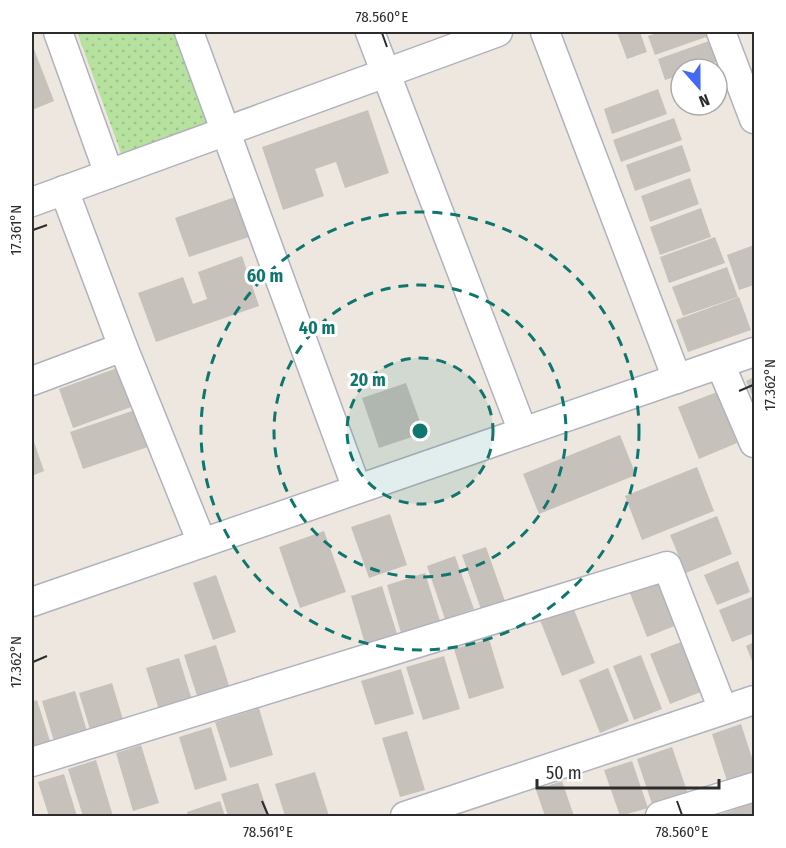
<svg xmlns="http://www.w3.org/2000/svg" width="786" height="848" viewBox="0 0 786 848" font-family="'Fira Sans Condensed',sans-serif">
<defs>
<pattern id="park-dots" width="8" height="8" patternUnits="userSpaceOnUse" patternTransform="scale(1.5)"><rect width="8" height="8" fill="#b6e19e"/><path d="M2 2h.1M6 6h.1" fill="none" stroke="#9dc188" stroke-width="1.8" stroke-linecap="round"/></pattern>
</defs>
<rect width="100%" height="100%" fill="#ede7e0"/>
<polygon fill="url(#park-dots)" points="77,32 176,32 209,124 122,156"/>
<g fill="#c6c1bb">
<polygon points="617,32 640,32 647,52 627,59"/>
<polygon points="660,32 707,32 709,36 655,55 648,36"/>
<polygon points="712,40 719,61 697,69 681,69 681,75 665,80 658,59"/>
<polygon points="32,44 54,101 32,110"/>
<polygon points="658,89 667,114 612,134 604,109"/>
<polygon points="368,110 389,173 345,188 336,162 315,169 324,196 283,210 262,147"/>
<polygon points="674,118 682,140 621,162 613,140"/>
<polygon points="682,145 691,171 635,191 626,165"/>
<polygon points="690,178 699,204 650,222 641,196"/>
<polygon points="235,197 249,237 189,257 175,218"/>
<polygon points="701,208 711,237 660,255 650,227"/>
<polygon points="715,237 725,263 669,283 660,257"/>
<polygon points="754,245 754,285 739,290 727,255"/>
<polygon points="242,256 259,306 156,342 138,293 183,277 193,304 207,299 198,272"/>
<polygon points="727,267 738,297 683,316 672,287"/>
<polygon points="739,297 751,330 688,352 676,320"/>
<polygon points="120,367 134,406 73,428 59,389"/>
<polygon points="754,377 754,399 746,381"/>
<polygon points="406,383 424,433 379,448 362,398"/>
<polygon points="717,392 737,443 699,459 678,407"/>
<polygon points="135,410 148,447 83,469 70,432"/>
<polygon points="620,435 636,475 539,514 523,474"/>
<polygon points="32,436 44,471 32,476"/>
<polygon points="697,467 714,511 642,540 625,496"/>
<polygon points="390,514 407,565 369,578 351,527"/>
<polygon points="717,516 732,554 686,573 670,535"/>
<polygon points="324,531 346,592 300,608 279,547"/>
<polygon points="486,547 506,604 482,612 462,555"/>
<polygon points="455,556 474,609 445,619 427,566"/>
<polygon points="738,561 750,592 717,605 704,575"/>
<polygon points="425,573 440,621 401,633 387,585"/>
<polygon points="216,575 236,632 213,640 193,583"/>
<polygon points="662,575 682,623 647,637 628,588"/>
<polygon points="382,586 398,637 366,647 351,596"/>
<polygon points="754,596 754,633 732,642 719,610"/>
<polygon points="573,607 595,663 562,676 540,620"/>
<polygon points="489,639 504,688 469,699 454,649"/>
<polygon points="686,640 706,690 670,704 650,654"/>
<polygon points="754,642 754,666 746,646"/>
<polygon points="216,645 231,692 199,702 184,655"/>
<polygon points="641,655 662,709 634,720 613,666"/>
<polygon points="444,656 460,709 423,720 406,667"/>
<polygon points="179,658 193,703 160,713 146,668"/>
<polygon points="608,668 629,721 600,733 579,680"/>
<polygon points="401,669 414,714 375,725 361,681"/>
<polygon points="112,683 125,726 92,736 79,693"/>
<polygon points="75,691 89,738 56,748 42,701"/>
<polygon points="37,700 51,744 32,749 32,702"/>
<polygon points="259,708 273,755 230,768 215,722"/>
<polygon points="741,724 754,764 754,775 728,784 712,734"/>
<polygon points="211,727 227,780 195,790 179,737"/>
<polygon points="407,731 425,790 400,797 382,738"/>
<polygon points="141,745 159,803 133,811 116,753"/>
<polygon points="672,747 690,800 655,813 637,759"/>
<polygon points="96,760 113,816 83,816 68,769"/>
<polygon points="632,761 648,808 620,816 604,770"/>
<polygon points="315,772 329,816 285,816 275,784"/>
<polygon points="64,774 77,816 49,816 38,782"/>
<polygon points="562,781 574,816 545,816 536,790"/>
<polygon points="258,783 269,816 228,816 221,794"/>
<polygon points="220,801 225,816 188,816 187,812"/>
<polygon points="754,802 754,816 722,816 721,814"/>
</g>
<g fill="none" stroke-linecap="round" stroke-linejoin="round">
<g stroke="#b0b2bc" stroke-width="31">
<g id="minor">
<polyline points="58,32 109,174"/>
<polyline points="189,32 357,489"/>
<polyline points="370,32 523,432"/>
<polyline points="545,32 677,379"/>
<polyline points="721,32 754,119"/>
<polyline points="64,190 123,347 202,543"/>
<polyline points="32,202 498,32"/>
<polyline points="720,364 754,443"/>
<polyline points="32,381 123,347"/>
<polyline points="32,602 754,352"/>
<polyline points="32,762 667,566 723,710"/>
<polyline points="405,816 754,700"/>
<polyline points="660,816 754,787"/>
</g>
</g>
<use href="#minor" stroke="#fff" stroke-width="28"/>
</g>
<path fill="none" stroke="#2c2c2c" stroke-width="2" d="M 382,33 L 387,47M 33,230 L 47,225M 739,391 L 753,385M 33,662 L 47,656M 262,801 L 268,815M 677,801 L 682,815"/>
<circle cx="420" cy="431" r="73" fill="#0f766e" fill-opacity=".12"/>
<g fill="none" stroke="#0f766e" stroke-width="3" stroke-dasharray="10 8">
<circle cx="420" cy="431" r="73"/>
<circle cx="420" cy="431" r="146"/>
<circle cx="420" cy="431" r="219"/>
</g>
<circle cx="420" cy="431" r="9" fill="#0f766e" stroke="#fff" stroke-width="3"/>
<g font-size="18" text-anchor="middle" font-weight="bold" fill="#0f766e" stroke="#fff" stroke-width="6" stroke-linejoin="round" paint-order="stroke">
<text x="265" y="282">60 m</text>
<text x="317" y="334">40 m</text>
<text x="368" y="386">20 m</text>
</g>
<rect width="786" height="848" fill="none" stroke="#ffffff" stroke-width="66"/>
<g transform="translate(699 87) rotate(159)"><circle r="28" fill="#ffffff" stroke="#ababab" stroke-width="1.5"/>
<path d="M0-4.5L10 22L0 15L-10 22Z" fill="#4669f4"/>
<text y="-9" font-size="16" font-weight="bold" text-anchor="middle" fill="#2c2c2c">N</text>
</g>
<path d="M537 779v9h182v-9" fill="none" stroke="#2c2c2c" stroke-width="3"/>
<text x="546" y="779" font-size="18" fill="#2c2c2c" stroke="#ffffff" stroke-width="4.5" paint-order="stroke">50 m</text>
<rect x="33" y="33" width="720" height="782" fill="none" stroke="#2c2c2c" stroke-width="2"/>
<g font-size="15" text-anchor="middle" fill="#2c2c2c">
<text x="382" y="22">78.560°E</text>
<text transform="translate(16 230) rotate(-90)" y="5">17.361°N</text>
<text transform="translate(770 385) rotate(-90)" y="5">17.362°N</text>
<text transform="translate(16 662) rotate(-90)" y="5">17.362°N</text>
<text x="268" y="837">78.561°E</text>
<text x="682" y="837">78.560°E</text>
</g>
</svg>
